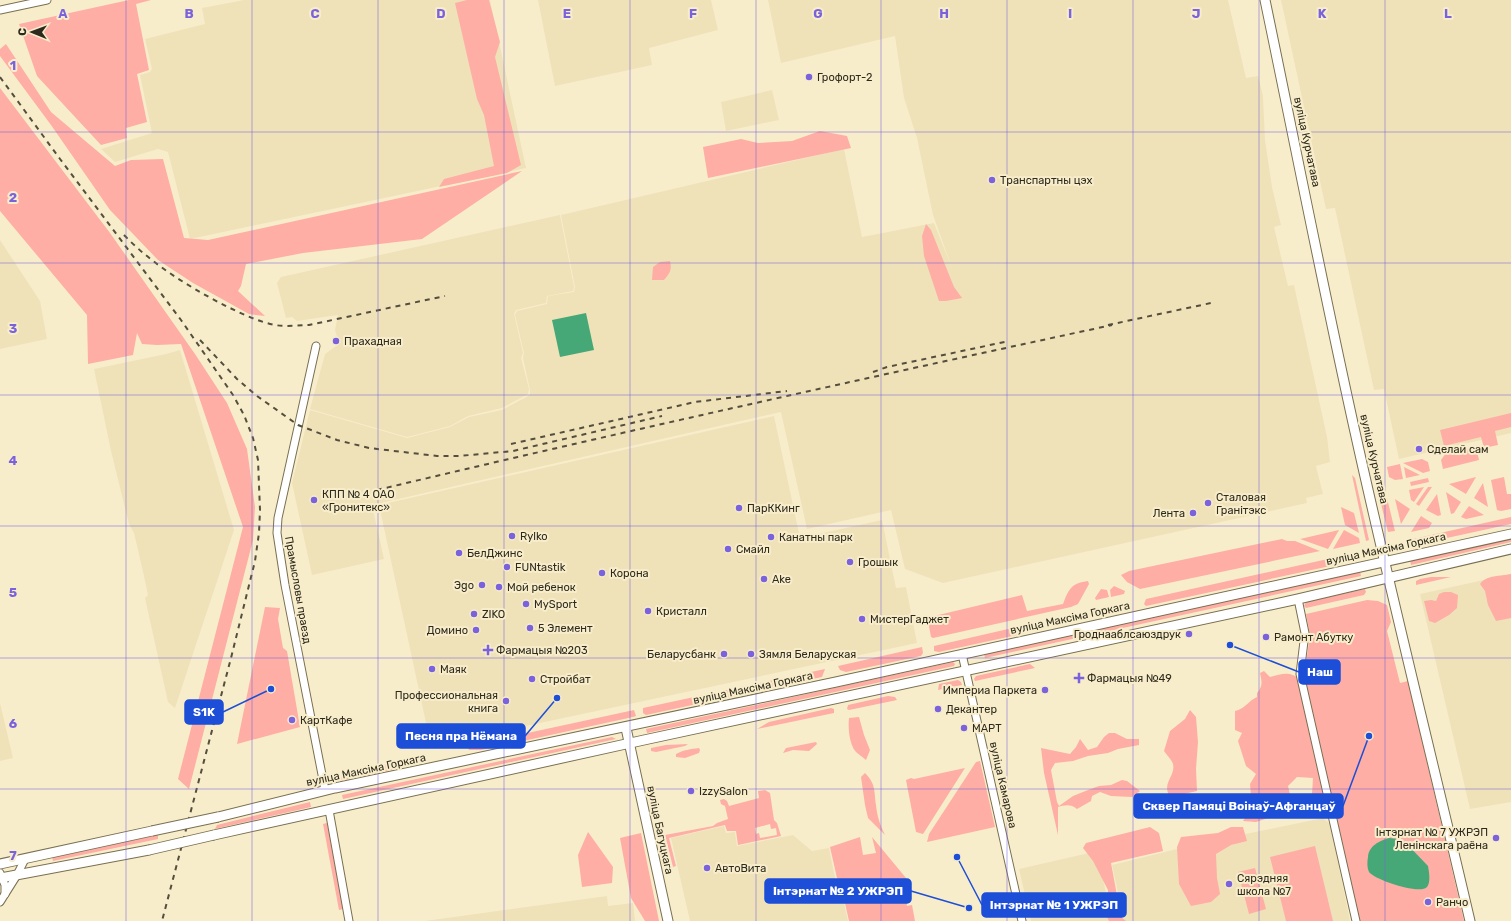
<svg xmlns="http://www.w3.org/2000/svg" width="1511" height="921" viewBox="0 0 1511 921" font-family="Rubik,sans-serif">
<rect width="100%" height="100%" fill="#f8edcb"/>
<g fill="#efe2b8">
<polygon points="244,0 490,0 526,168 190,239 168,152 158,149 115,162 101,149 152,133 140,75 150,72 152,69 145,39 205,24 202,8"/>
<polygon points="538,0 711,0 718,30 649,48 652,65 555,86"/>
<polygon points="768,0 1228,0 1246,78 1258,76 1263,96 1265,140 1272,187 1281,225 1274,227 1288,286 1294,285 1327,437 1330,462 1316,466 1323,494 1306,498 1307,503 943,583 905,569 891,510 807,529 781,412 372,505 384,559 312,575 292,483 310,410 407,438 450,427 469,417 502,410 530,395 530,390 523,358 524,353 515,315 517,311 547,304 548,296 574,292 575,287 561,215 844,149 862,237 934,223 952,268 933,215 917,138 904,98 895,36 781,63"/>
<polygon points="1281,0 1511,0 1511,433 1399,459 1384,389 1374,390 1335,208 1326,209"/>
<polygon points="772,90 779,120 726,131 721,102"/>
<polygon points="560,215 574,287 573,291 547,296 546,303 516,310 514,314 523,353 521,358 529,389 528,394 502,408 468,416 450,426 407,437 310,409 325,354 339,344 335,330 338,315 297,321 292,317 286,318 277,283 281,277"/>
<polygon points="0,240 40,301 47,339 0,349"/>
<polygon points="180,350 234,530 175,708 168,702 145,598 148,595 144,576 134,533 129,524 111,451 94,369 166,354"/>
<polygon points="774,416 800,538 882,520 896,588 906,587 917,643 431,746 379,505"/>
<polygon points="1511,574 1511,802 1470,809 1420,594"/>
<polygon points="0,703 13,758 0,761"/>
<polygon points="1323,818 1330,824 1350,921 1124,921 1112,865 1193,845"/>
<polygon points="724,826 726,833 735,832 737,846 793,835 812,851 829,848 835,878 840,885 848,921 690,921 671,838"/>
<polygon points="1089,853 1098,856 1112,921 1031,921 1019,869"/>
<polygon points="607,896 608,906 633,903 635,921 425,921"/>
</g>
<g fill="#feaea5" fill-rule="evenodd">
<polygon points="129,0 151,0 136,4 149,70 137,74 147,122 126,128 127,138 101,145 37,76 19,24"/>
<polygon points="467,0 489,0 500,42 495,57 521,165 507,173 439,187 444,179 494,166 484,115 477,99 455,3"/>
<polygon points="6,44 51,112 115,166 131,160 163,159 184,238 208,240 522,171 422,239 303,253 246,264 241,286 238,291 265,316 249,314 193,283 158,260 110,210 51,125 0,56 0,49"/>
<polygon points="0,88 110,233 195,354 227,403 247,449 255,507 253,540 189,789 178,779 243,527 181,344 157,345 142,344 137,333 133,355 88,364 87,315 0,211"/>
<polygon points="820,131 847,136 851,148 708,178 703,147 741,139 758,143 792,141"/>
<polygon points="926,224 931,230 954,287 962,298 946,301 939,301 924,256 922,236"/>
<path d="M 670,261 C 672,270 670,273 664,280 L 652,280 L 653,267 L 660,262 Z"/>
<polygon points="1511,413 1511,427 1495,431 1498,445 1484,448 1481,437 1444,446 1440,430"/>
<polygon points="1476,447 1479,460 1443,469 1441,460 1446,453"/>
<polygon points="1422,459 1428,462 1430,471 1423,473 1403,463"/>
<polygon points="1400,464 1403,479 1395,480 1389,477 1387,467"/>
<polygon points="1404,467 1420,475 1406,478"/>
<polygon points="1352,475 1355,478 1369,540 1366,541"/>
<polygon points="1476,477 1466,494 1449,484"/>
<polygon points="1504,477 1507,494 1511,494 1511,509 1501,511 1497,510 1491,480"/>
<polygon points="1428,478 1429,482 1411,486 1410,482"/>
<polygon points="1483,483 1488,507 1474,498"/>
<polygon points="1424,487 1414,502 1411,500 1409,490"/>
<polygon points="1428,487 1432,487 1419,506 1416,504"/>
<polygon points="1446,492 1461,502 1454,513 1451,514"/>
<polygon points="1437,494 1441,515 1438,516 1426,510"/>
<polygon points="1387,498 1395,531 1388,532 1380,500"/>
<polygon points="1395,499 1410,509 1401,524"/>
<polygon points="1469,506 1484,515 1466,519 1461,517"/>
<polygon points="1341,507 1354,513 1359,533 1345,525"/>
<polygon points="1421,516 1432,523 1429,528 1411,532"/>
<polygon points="1511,517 1511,524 1410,546 1408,543 1409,540"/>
<polygon points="1339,530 1328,549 1300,539"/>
<polygon points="1344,530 1359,538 1360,543 1333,549"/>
<polygon points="1511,538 1511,542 1411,565 1410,560"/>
<polygon points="1282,539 1287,541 1295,541 1320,551 1140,589 1127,582 1121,575 1129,571"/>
<polygon points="1355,553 1357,557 1357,560 1344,563 1146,606 1144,604 1146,599"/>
<polygon points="1360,571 1361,576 985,658 984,654"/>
<path d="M 1511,574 L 1511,618 L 1496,621 L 1488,605 L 1485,591 L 1480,584 C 1486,575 1501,576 1511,574 Z"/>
<polygon points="1431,577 1451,577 1416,585 1416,581 1420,579"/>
<path d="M 1088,581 L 1089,584 L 1078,604 L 1071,607 L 933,638 L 931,637 L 928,621 L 930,617 L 1022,595 L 1027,611 L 1063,604 C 1069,588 1072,583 1088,581 Z"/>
<polygon points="1114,586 1125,591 1124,594 1111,597 1110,590"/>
<polygon points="1101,589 1107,590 1109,597 1096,600 1095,598"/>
<polygon points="1365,589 1366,592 1364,595 1306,608 1304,606 1306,602"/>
<polygon points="1444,592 1451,592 1458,595 1457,608 1449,615 1435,623 1429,621 1424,601 1431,600 1436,601 1439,594"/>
<polygon points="1367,600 1378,601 1387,605 1391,622 1387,631 1400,683 1408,681 1464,921 1358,921 1304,677 1310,635 1306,614"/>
<polygon points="265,607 280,608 278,619 283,648 287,651 300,727 237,744"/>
<polygon points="1039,622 1040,625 1022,634 939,652 934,651 934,646"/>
<polygon points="922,647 923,653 921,656 846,672 840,670 838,666"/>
<polygon points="953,662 955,664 954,666 647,733 646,729"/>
<polygon points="1030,664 1035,668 975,681 974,679 976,676"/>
<polygon points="825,669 822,677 646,715 643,713 643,708"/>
<path d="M 1264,671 L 1270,677 C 1283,674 1288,671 1300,679 L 1325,805 L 1316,807 L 1312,794 L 1313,778 L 1297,777 L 1288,786 L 1292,803 L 1277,815 L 1256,822 L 1243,821 L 1252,808 L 1250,784 L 1256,774 L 1246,766 L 1238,741 L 1242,733 L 1235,730 L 1235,711 C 1245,709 1248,701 1257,697 L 1257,693 C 1263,686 1262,682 1260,673 Z"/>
<polygon points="958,680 961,682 962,685 938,690 939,684"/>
<polygon points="888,696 895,697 897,700 849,710 847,709 848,705"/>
<polygon points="831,708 834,709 834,713 757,729 769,722"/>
<polygon points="634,710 636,716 633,717 481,750 469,750 467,746"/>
<path d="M 1190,710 L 1196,717 L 1198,742 L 1196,769 L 1197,791 L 1170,797 C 1161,783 1176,776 1173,764 C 1172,760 1166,754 1164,751 L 1170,731 L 1185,719 Z"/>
<path d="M 859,717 L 864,735 L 870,750 L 866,760 C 863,757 859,755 856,752 C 849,744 848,728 849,718 Z"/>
<path d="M 1109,733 L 1115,733 L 1127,739 L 1139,739 L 1139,745 L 1118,749 L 1108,753 L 1088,756 L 1073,761 L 1055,763 L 1051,770 L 1057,802 L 1059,806 L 1073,796 L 1088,790 L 1099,786 L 1111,785 L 1122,780 L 1127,781 L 1140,791 L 1132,797 L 1111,796 L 1100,792 L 1092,796 L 1091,801 L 1077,809 C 1071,804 1065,805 1058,807 L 1058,835 L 1044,773 L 1041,748 L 1070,754 L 1076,747 L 1080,739 L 1088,750 L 1097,747 L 1104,737 Z"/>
<polygon points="612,737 616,739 343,799 342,795"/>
<polygon points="816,742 817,744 809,751 793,750 783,753 786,748"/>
<polygon points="688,744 685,746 656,752 651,751 651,748 666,745"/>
<path d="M 699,748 L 700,750 L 699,753 L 685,758 L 676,757 L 676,754 C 683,750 691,749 699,748 Z"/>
<polygon points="980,761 995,827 927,842 929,834 976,762"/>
<polygon points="397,762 400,763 399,765 391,770 343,780 340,779 344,773"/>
<polygon points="965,768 923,834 916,832 906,780 911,778 914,779"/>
<path d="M 865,773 C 876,784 874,791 876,805 C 877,816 880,825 885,835 L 868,818 L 865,805 L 861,777 Z"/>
<path d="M 765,790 L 770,793 L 774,820 L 777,823 L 781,836 L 738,845 L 736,831 L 727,831 L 725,825 L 669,838 L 676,866 L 673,867 L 665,835 L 713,826 L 717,823 L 728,819 L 725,806 L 721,804 L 720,800 L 724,799 L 727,801 L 729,806 L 759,798 L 758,791 ZM 770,824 L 771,829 L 776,828 L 777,835 L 760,838 L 759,833 L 756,834 L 755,828 Z"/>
<polygon points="310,802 311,807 215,829 217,825"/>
<polygon points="327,823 343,909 339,910 323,824"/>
<polygon points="1150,827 1159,833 1163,851 1111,863 1121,917 1126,921 1109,921 1107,917 1108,890 1093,861 1083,848 1086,843"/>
<polygon points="1231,827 1243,827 1247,841 1231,845 1216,854 1217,878 1220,894 1211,902 1191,906 1179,884 1177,847 1181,837 1218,833"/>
<polygon points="588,832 613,867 612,883 582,887 578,855"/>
<polygon points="641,833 659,921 645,921 631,898 620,838"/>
<polygon points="158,835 158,839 53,861 52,857"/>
<polygon points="860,837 863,855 876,853 872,837 906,878 907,886 904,887 907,906 912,905 915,921 849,921 841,885 837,878 830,847"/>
<polygon points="1315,846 1333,921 1286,921 1270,857"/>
<polygon points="1255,868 1266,909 1249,914 1238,872"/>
</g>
<g fill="#47a877">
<polygon points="586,313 594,350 560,357 552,320"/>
<path d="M 1389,838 L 1398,839 L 1405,842 L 1428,866 C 1429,872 1431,882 1427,887 C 1420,895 1375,880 1369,872 C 1367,868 1367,862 1368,857 C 1369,845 1380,841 1389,838 Z"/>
</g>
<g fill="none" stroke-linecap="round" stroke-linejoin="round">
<g stroke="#796f51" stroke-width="9">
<g id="minor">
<polyline points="0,10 47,0"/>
<polyline points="316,346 278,518 277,533 285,585 325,790"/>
<polyline points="1298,599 1305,633 1300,674 1356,921"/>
<polyline points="962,654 1022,921"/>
<polyline points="329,810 349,921"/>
<polyline points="0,873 5,885 5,894"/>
<polyline points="0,902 17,875 25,859"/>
</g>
</g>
<g stroke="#796f51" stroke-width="11">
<g id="major">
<path d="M 1265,0 C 1295,144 1323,288 1355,432 C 1391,595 1432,758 1470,921"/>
<polyline points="626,728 668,921"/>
<polyline points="218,817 335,788 836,682 1511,534"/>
<polyline points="214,835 644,740 1298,599 1511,549"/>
<polyline points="0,864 152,831"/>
<polyline points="0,878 149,850"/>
</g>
</g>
<use href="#minor" stroke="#fff" stroke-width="7"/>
<use href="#major" stroke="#fff" stroke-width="9"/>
<g stroke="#534e3d" stroke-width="2" stroke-dasharray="5 5" stroke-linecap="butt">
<polyline points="0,77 60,159 181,320 233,395 244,415 253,438 258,460 260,510 259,533 255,561 231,658 162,921"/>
<path d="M 124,235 C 151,263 183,283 218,302 C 236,311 255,321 275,325 C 286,327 298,325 309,325 L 445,296"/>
<polyline points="1108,325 1211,303"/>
<polyline points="200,340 237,379 257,396 298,425 337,440 369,448 437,456 459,456 513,451 662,416"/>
<polyline points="873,372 887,367 1009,341"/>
<polyline points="511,444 695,402 787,391"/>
<path d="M 377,490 C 621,432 866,378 1112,325"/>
</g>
<g stroke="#796f51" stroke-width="11" stroke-linecap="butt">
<g id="major-bridge">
<polyline points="152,831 218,817"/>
<polyline points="149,850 214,835"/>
</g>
</g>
<use href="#major-bridge" stroke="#fff" stroke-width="9"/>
</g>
<path fill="none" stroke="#7a62dd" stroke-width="1" stroke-opacity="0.55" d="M 126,0 L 126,921M 252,0 L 252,921M 378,0 L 378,921M 504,0 L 504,921M 630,0 L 630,921M 756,0 L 756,921M 881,0 L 881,921M 1007,0 L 1007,921M 1133,0 L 1133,921M 1259,0 L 1259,921M 1385,0 L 1385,921M 0,132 L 1511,132M 0,263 L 1511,263M 0,395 L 1511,395M 0,526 L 1511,526M 0,658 L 1511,658M 0,789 L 1511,789"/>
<g fill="#7a62dd" stroke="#f8edcb" stroke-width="1.5">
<circle cx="809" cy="77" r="4"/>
<circle cx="992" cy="180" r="4"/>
<circle cx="336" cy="341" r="4"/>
<circle cx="1419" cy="449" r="4"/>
<circle cx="314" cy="500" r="4"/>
<circle cx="1208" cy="503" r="4"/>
<circle cx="739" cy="508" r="4"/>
<circle cx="1193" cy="513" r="4"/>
<circle cx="512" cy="536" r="4"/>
<circle cx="771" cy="537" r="4"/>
<circle cx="728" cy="549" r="4"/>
<circle cx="459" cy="553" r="4"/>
<circle cx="850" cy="562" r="4"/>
<circle cx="507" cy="567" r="4"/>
<circle cx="602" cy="573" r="4"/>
<circle cx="764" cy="579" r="4"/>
<circle cx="482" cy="585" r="4"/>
<circle cx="499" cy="587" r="4"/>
<circle cx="526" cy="604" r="4"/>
<circle cx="648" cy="611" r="4"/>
<circle cx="474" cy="614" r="4"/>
<circle cx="862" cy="619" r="4"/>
<circle cx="530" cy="628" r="4"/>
<circle cx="476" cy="630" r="4"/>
<circle cx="1189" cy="634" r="4"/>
<circle cx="1266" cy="637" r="4"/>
<path d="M486 644h4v4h4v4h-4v4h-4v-4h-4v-4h4z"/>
<circle cx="724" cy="654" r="4"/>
<circle cx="751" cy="654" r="4"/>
<circle cx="432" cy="669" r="4"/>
<path d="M1077 672h4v4h4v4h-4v4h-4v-4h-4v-4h4z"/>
<circle cx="532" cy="679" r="4"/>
<circle cx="1045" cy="690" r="4"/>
<circle cx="506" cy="701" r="4"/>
<circle cx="938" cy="709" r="4"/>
<circle cx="292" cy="720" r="4"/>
<circle cx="964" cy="728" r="4"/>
<circle cx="691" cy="791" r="4"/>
<circle cx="1496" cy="838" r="4"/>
<circle cx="707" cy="868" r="4"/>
<circle cx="1229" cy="884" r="4"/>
<circle cx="1428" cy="902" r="4"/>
</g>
<g text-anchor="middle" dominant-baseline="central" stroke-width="4" stroke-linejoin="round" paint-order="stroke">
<g font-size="11" fill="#2d291c" stroke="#f8edcb" text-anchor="start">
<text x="817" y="77">Грофорт-2</text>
<text x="1000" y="180">Транспартны цэх</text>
<text x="344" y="341">Прахадная</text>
<text x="1427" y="449">Сделай сам</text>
<text x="322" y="494">КПП № 4 ОАО<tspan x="322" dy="13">«Гронитекс»</tspan></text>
<text x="1216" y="497">Сталовая<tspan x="1216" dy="13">Гранітэкс</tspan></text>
<text x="747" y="508">ПарККинг</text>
<text x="1185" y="513" text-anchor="end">Лента</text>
<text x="520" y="536">Rylko</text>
<text x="779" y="537">Канатны парк</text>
<text x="736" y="549">Смайл</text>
<text x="467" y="553">БелДжинс</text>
<text x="858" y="562">Грошык</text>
<text x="515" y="567">FUNtastik</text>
<text x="610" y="573">Корона</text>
<text x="772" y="579">Ake</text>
<text x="474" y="585" text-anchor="end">Эgo</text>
<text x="507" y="587">Мой ребенок</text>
<text x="534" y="604">MySport</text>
<text x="656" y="611">Кристалл</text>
<text x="482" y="614">ZIKO</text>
<text x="870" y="619">МистерГаджет</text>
<text x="538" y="628">5 Элемент</text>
<text x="468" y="630" text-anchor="end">Домино</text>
<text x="1181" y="634" text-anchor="end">Гроднааблсаюздрук</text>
<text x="1274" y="637">Рамонт Абутку</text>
<text x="496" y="650">Фармацыя №203</text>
<text x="716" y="654" text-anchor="end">Беларусбанк</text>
<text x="759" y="654">Зямля Беларуская</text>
<text x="440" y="669">Маяк</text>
<text x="1087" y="678">Фармацыя №49</text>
<text x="540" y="679">Стройбат</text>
<text x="1037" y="690" text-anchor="end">Империа Паркета</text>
<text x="498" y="695" text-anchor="end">Профессиональная<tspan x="498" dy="13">книга</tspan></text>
<text x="946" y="709">Декантер</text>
<text x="300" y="720">КартКафе</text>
<text x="972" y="728">МАРТ</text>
<text x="699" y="791">IzzySalon</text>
<text x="1488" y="832" text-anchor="end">Інтэрнат № 7 УЖРЭП<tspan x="1488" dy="13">Ленінскага раёна</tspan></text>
<text x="715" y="868">АвтоВита</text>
<text x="1237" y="878">Сярэдняя<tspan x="1237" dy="13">школа №7</tspan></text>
<text x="1436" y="902">Ранчо</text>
</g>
<g font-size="11" fill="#2d291c" stroke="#f8edcb">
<text transform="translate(1307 142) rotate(78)">вуліца Курчатава</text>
<text transform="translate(1374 459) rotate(77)">вуліца Курчатава</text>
<text transform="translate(1386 549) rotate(-12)">вуліца Максіма Горкага</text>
<text transform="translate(298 590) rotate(80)">Прамысловы праезд</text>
<text transform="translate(1070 618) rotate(-12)">вуліца Максіма Горкага</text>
<text transform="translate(753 688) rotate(-12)">вуліца Максіма Горкага</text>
<text transform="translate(366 770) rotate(-12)">вуліца Максіма Горкага</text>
<text transform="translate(1003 785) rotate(77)">вуліца Камарова</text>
<text transform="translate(660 830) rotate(78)">вуліца Багуцкага</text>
</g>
</g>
<g font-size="13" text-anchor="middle" font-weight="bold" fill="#7a62dd" stroke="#f8edcb" stroke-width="4" stroke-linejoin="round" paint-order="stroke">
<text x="63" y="18">A</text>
<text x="189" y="18">B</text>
<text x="315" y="18">C</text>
<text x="441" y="18">D</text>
<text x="567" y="18">E</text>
<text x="693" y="18">F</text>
<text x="818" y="18">G</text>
<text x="944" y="18">H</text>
<text x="1070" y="18">I</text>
<text x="1196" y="18">J</text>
<text x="1322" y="18">K</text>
<text x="1448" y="18">L</text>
<text x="13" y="70">1</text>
<text x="13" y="202">2</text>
<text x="13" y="333">3</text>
<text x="13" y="465">4</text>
<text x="13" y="597">5</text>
<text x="13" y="728">6</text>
<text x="13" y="860">7</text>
</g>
<path fill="none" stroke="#1d4ed8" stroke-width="1.5" d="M1230 645L1299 672M271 689L223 712M557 698L525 736M1369 736L1343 806M969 908L911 891M957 857L982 905"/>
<g fill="#1d4ed8" stroke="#f8edcb" stroke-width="1.5">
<circle cx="1230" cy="645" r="4"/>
<circle cx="271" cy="689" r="4"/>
<circle cx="557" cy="698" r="4"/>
<circle cx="1369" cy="736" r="4"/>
<circle cx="969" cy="908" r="4"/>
<circle cx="957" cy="857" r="4"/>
</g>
<g fill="#1d4ed8" stroke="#1d4ed8" stroke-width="1.5">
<rect x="1299" y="660" width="41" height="24" rx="4"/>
<rect x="185" y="700" width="38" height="24" rx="4"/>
<rect x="397" y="724" width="128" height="24" rx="4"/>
<rect x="1134" y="794" width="209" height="24" rx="4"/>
<rect x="765" y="879" width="146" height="24" rx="4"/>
<rect x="982" y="893" width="144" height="24" rx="4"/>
</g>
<g font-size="12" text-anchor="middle" font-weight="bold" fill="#fff">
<text x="1320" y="676">Наш</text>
<text x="204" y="716">S1K</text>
<text x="461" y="740">Песня пра Нёмана</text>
<text x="1239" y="810">Сквер Памяці Воінаў-Афганцаў</text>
<text x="838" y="895">Інтэрнат № 2 УЖРЭП</text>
<text x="1054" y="909">Інтэрнат № 1 УЖРЭП</text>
</g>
<g transform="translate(32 32) rotate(271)" stroke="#f8edcb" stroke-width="3" paint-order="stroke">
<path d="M0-3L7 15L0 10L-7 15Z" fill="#2d291c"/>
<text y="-6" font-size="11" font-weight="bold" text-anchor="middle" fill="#2d291c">С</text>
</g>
</svg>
